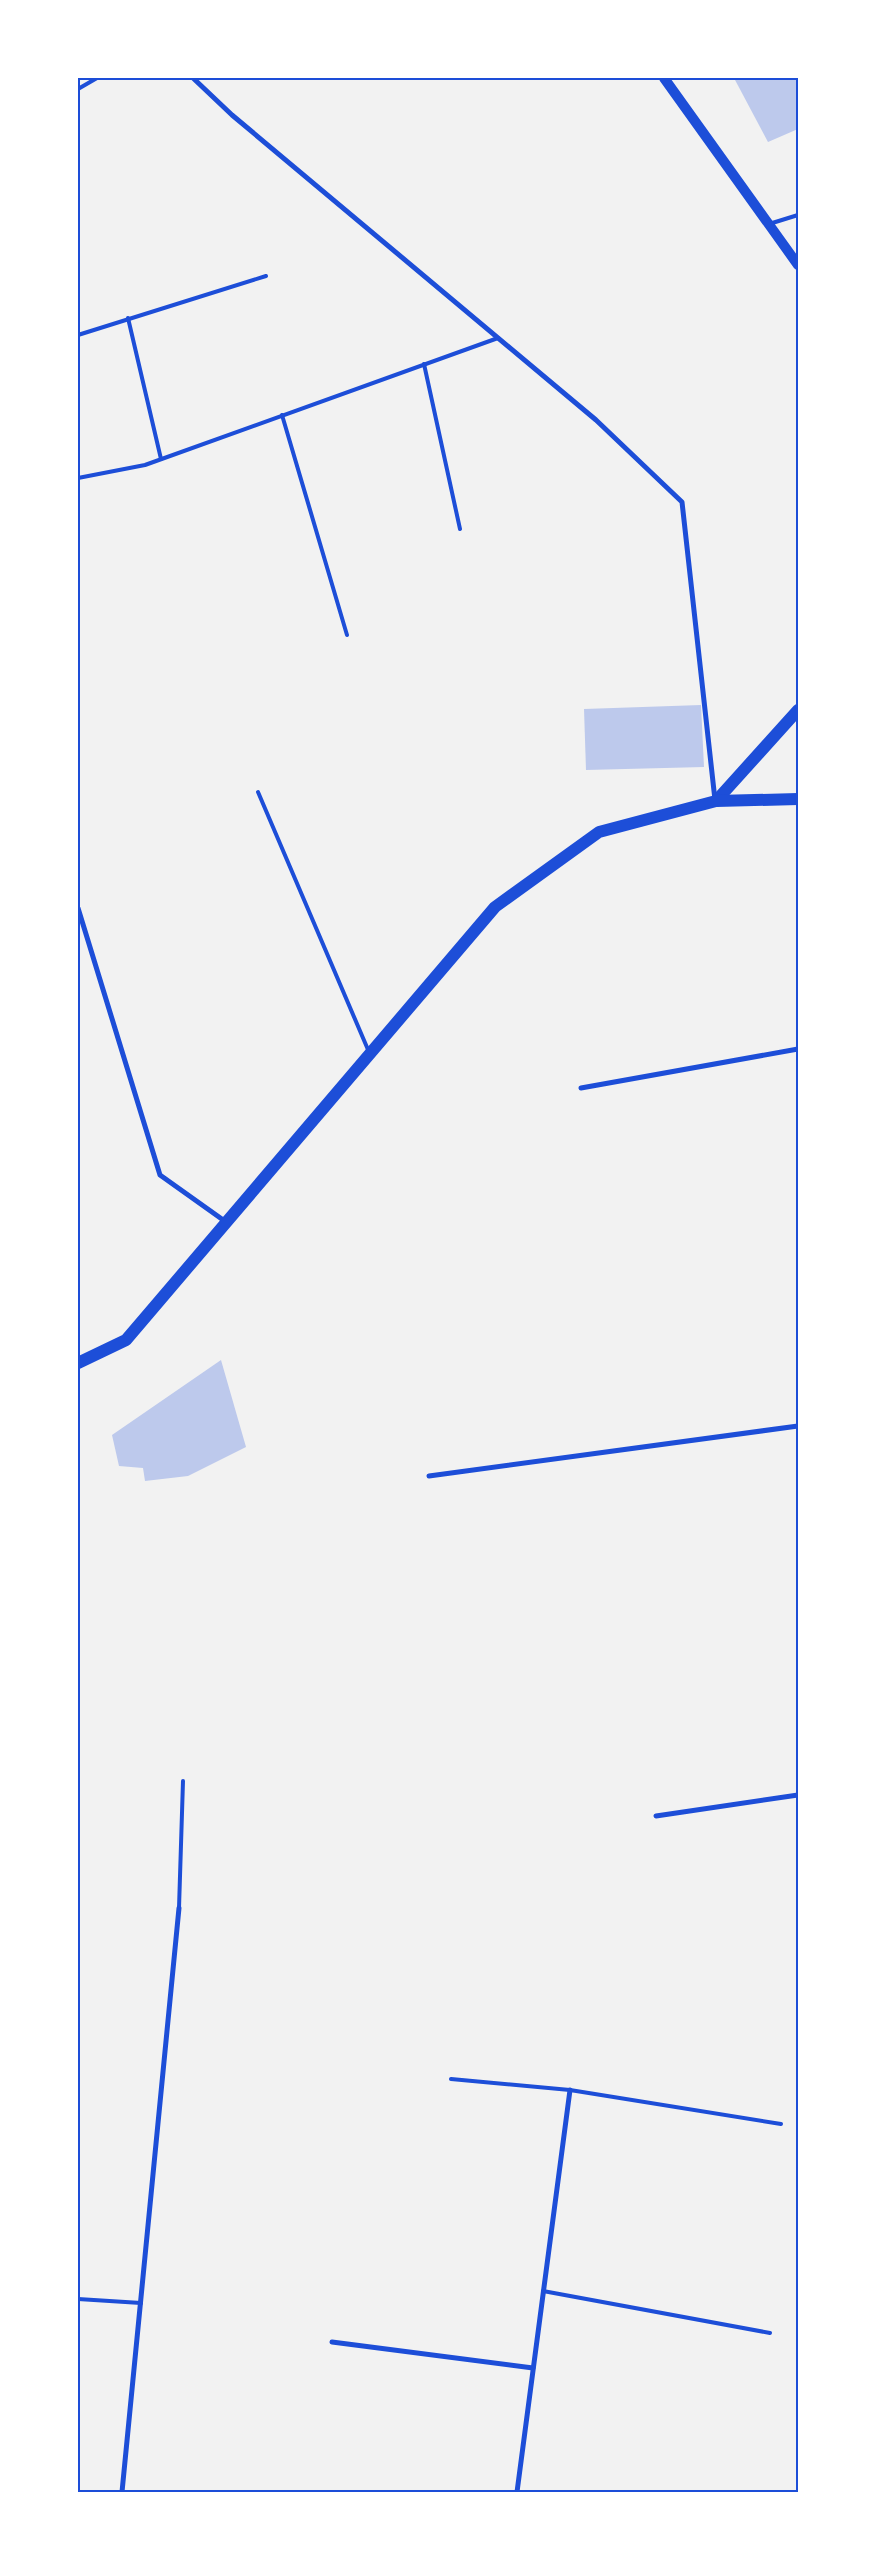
<svg xmlns="http://www.w3.org/2000/svg" width="876" height="2570" viewBox="0 0 876 2570" font-family="'Alegreya Sans',sans-serif">
<rect width="100%" height="100%" fill="#f2f2f2"/>
<g fill="#bdc9ec">
<polygon points="734,78 798,78 798,129 768,142"/>
<polygon points="701,705 704,767 586,770 584,709"/>
<polygon points="221,1360 246,1447 188,1476 145,1481 143,1468 119,1466 112,1435"/>
</g>
<g fill="none" stroke-linecap="round" stroke-linejoin="round">
<g stroke="#1d4ed8" stroke-width="4">
<polyline points="78,89 97,78"/>
<polyline points="769,224 798,215"/>
<polyline points="128,318 161,459"/>
<polyline points="78,335 266,276"/>
<polyline points="424,364 460,529"/>
<polyline points="282,415 347,635"/>
<polyline points="78,478 145,465 498,338"/>
<polyline points="258,792 369,1052"/>
<polyline points="179,1908 183,1781"/>
<polyline points="451,2079 570,2090 781,2124"/>
<polyline points="543,2291 770,2333"/>
<polyline points="78,2299 141,2303"/>
</g>
<g stroke="#1d4ed8" stroke-width="5">
<polyline points="193,78 232,115 596,420 682,502 715,800"/>
<polyline points="78,908 160,1175 226,1222"/>
<polyline points="581,1088 798,1049"/>
<polyline points="429,1476 798,1426"/>
<polyline points="656,1816 798,1795"/>
<polyline points="332,2342 533,2368"/>
<polyline points="122,2492 179,1908"/>
<polyline points="517,2492 570,2090"/>
</g>
<polyline stroke="#1d4ed8" stroke-width="10" points="664,78 798,265"/>
<g stroke="#1d4ed8" stroke-width="12">
<polyline points="716,801 798,710"/>
<polyline points="78,1363 126,1340 495,907 599,832 716,801 798,799"/>
</g>
</g>
<rect width="876" height="2570" fill="none" stroke="#ffffff" stroke-width="158"/>
<rect x="79" y="79" width="718" height="2412" fill="none" stroke="#1d4ed8" stroke-width="2"/>
</svg>
